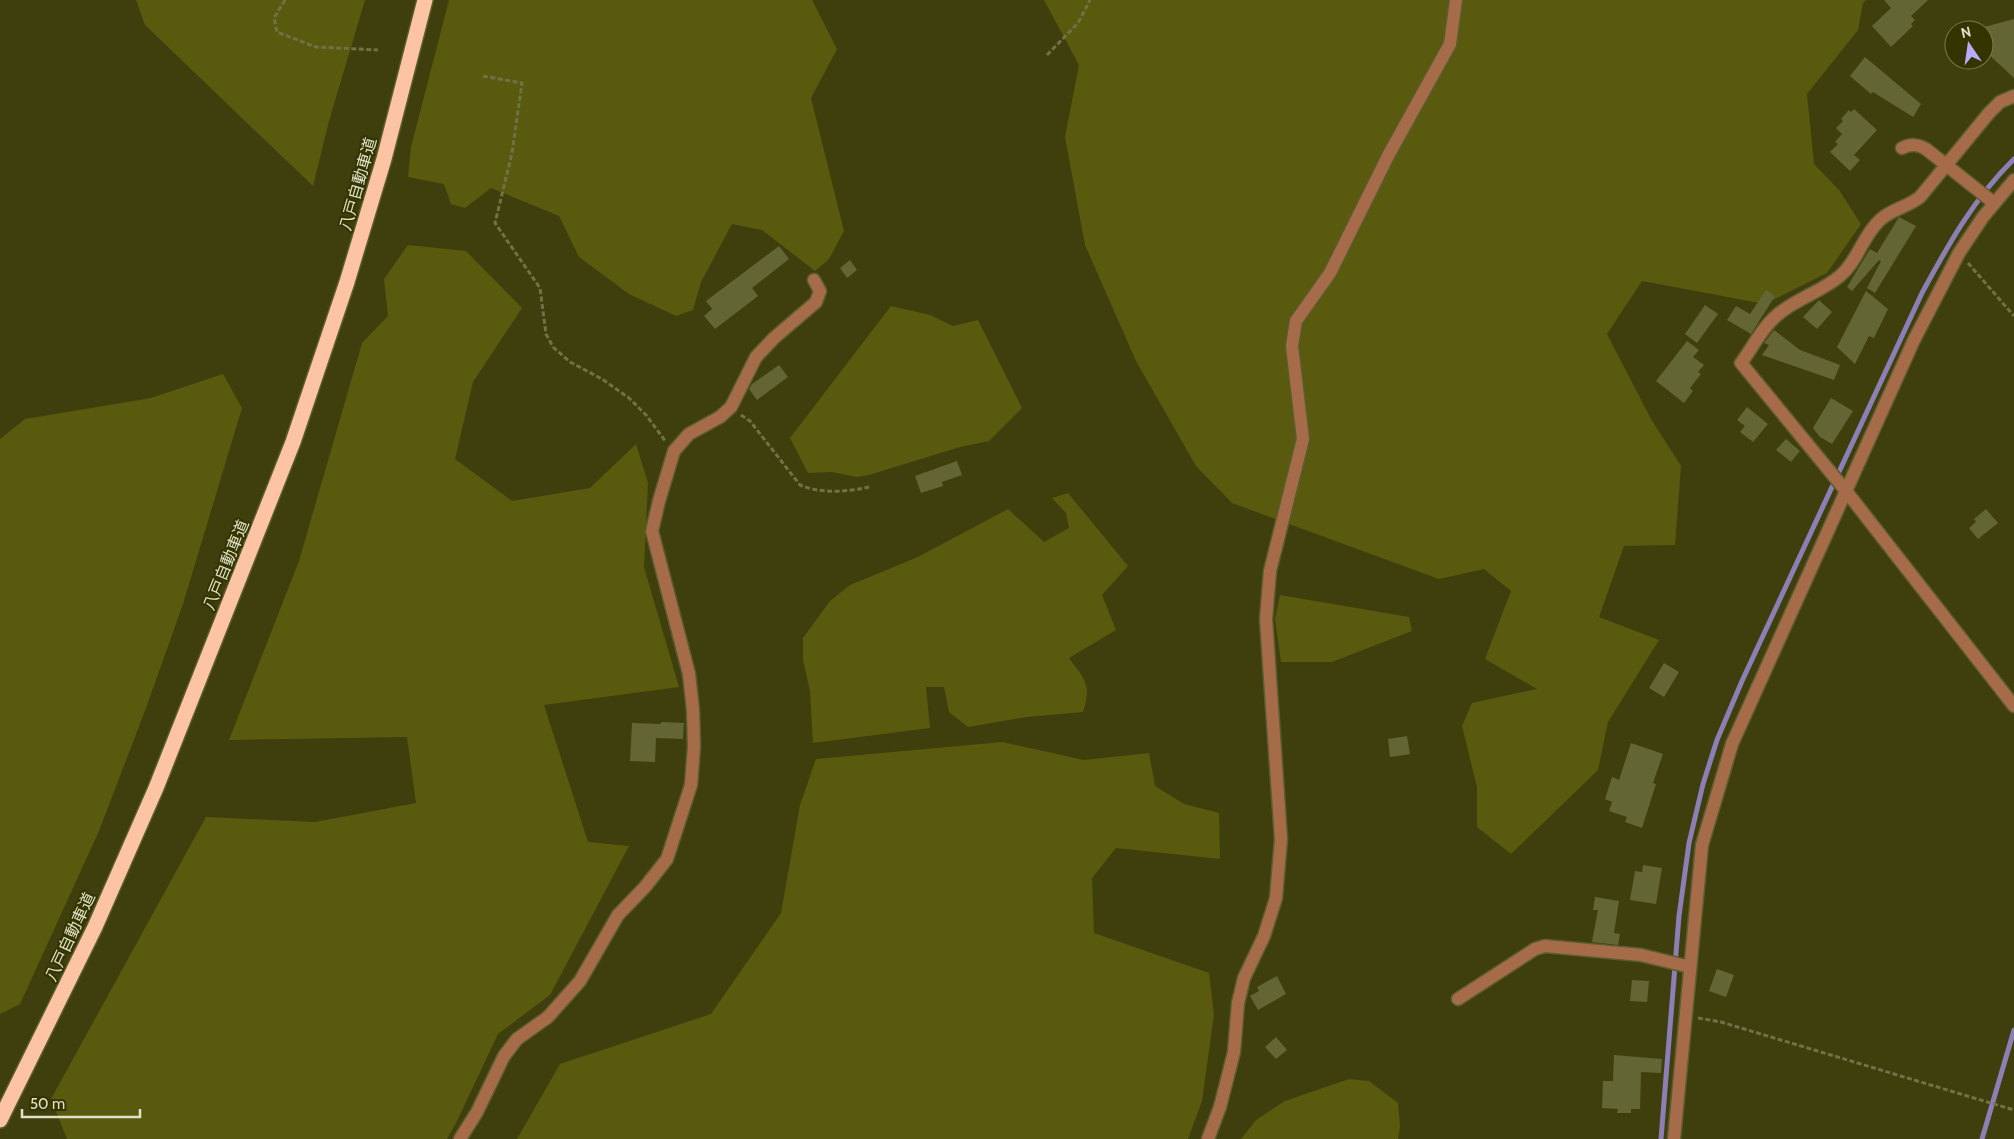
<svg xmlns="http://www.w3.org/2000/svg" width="2014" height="1139" viewBox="0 0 2014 1139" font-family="Cabin,'Noto Sans JP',sans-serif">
<rect width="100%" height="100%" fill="#3e3f0d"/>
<g fill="#595a0e">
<polygon points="136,0 365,0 329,121 313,186 145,25"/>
<polygon points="449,0 812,0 837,49 811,98 844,231 829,259 815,271 762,230 732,224 701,282 693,310 676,316 629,294 579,257 559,216 491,188 465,208 451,204 444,184 408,177 411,147"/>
<polygon points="1044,0 1866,0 1863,3 1858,30 1807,94 1814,164 1839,190 1861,224 1827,273 1765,304 1642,281 1607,334 1651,419 1681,466 1675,545 1624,546 1599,617 1659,640 1608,722 1598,770 1511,854 1477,827 1477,787 1462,726 1472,703 1537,689 1485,659 1511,591 1484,569 1439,579 1232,503 1196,466 1136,361 1085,245 1065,137 1079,65"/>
<polygon points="408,245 466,251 522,308 473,382 455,459 512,501 590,488 636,444 648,483 644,567 679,687 544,705 588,842 629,846 550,995 498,1034 456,1123 447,1139 67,1139 51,1099 206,817 315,822 416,803 407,737 229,740 299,561 362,343 388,316 384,279"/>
<polygon points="891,306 930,315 953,326 978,320 1022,408 989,441 960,447 869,475 857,477 832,472 808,473 790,438"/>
<polygon points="223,374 242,408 183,604 146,708 99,831 20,1004 0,1014 0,439 25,419 151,398"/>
<path d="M 1068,493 L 1128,566 L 1102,595 L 1116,630 L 1069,658 C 1085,680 1092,684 1083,712 L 1027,717 L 968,727 L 949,712 L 944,687 L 926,687 L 930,728 L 813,743 L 810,691 L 803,660 L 803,638 L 830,601 L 850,585 L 918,557 L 1008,509 L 1044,542 L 1069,528 L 1066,513 L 1052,498 Z"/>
<polygon points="1280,595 1409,617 1412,631 1332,662 1281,662 1275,619"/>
<polygon points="1002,742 1084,760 1149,753 1155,786 1184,804 1219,813 1220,859 1116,848 1092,878 1094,933 1209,973 1214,1014 1202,1101 1188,1139 517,1139 560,1064 711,1014 781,913 800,805 816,759"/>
<polygon points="1349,1079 1369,1081 1398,1103 1400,1127 1398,1139 1241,1139 1256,1120 1285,1101"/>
</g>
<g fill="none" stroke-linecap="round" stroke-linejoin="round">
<g stroke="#8b7fb5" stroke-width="5">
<path d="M 1661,1139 L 1679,916 L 1689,843 L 1703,784 L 1717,740 L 1742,681 L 1922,293 C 1948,245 1974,198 2014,159"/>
<polyline points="1982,1139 2014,1030"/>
</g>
</g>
<g fill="#646535">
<polygon points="1884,0 1928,0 1911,16 1915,20 1911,24 1913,26 1891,47 1872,26 1891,8"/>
<polygon points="2014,19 2014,78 1984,50 1984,27"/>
<polygon points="1865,57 1921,104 1913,117 1873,92 1871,94 1850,76"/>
<polygon points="1854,109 1877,130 1854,155 1860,160 1850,171 1830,152 1838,144 1835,142 1842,134 1836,128 1843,121 1841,119 1849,110 1851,112"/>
<polygon points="1899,217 1916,226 1875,293 1867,288 1881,261 1879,260 1852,291 1847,287 1870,249 1877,253"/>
<polygon points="779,246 789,259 752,288 758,296 715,329 704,316 712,309 706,301"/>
<polygon points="850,260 857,270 847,278 840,268"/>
<polygon points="1766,290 1775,296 1751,334 1727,320 1736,306 1750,314"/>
<polygon points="1866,291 1888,309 1874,338 1869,336 1855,364 1837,347"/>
<polygon points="1819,300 1832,312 1817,329 1803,317"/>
<polygon points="1705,305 1718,314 1697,343 1685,334"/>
<polygon points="1774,330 1800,350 1840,365 1834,380 1762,355 1769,345 1764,343"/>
<polygon points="1687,341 1699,350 1693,357 1704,365 1698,372 1701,374 1690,388 1693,391 1684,403 1656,381"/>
<polygon points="779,365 788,377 757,400 749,389 752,384"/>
<polygon points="1831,398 1853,411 1832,444 1820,437 1813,428"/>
<polygon points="1747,407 1768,424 1753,442 1740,432 1745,426 1737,420"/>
<polygon points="1786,439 1800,451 1791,462 1776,450"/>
<polygon points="957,461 962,475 942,482 943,486 921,493 915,476"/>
<polygon points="1986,509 1998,523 1978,539 1969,528 1976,522 1974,519"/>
<polygon points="1664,663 1679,672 1664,697 1649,688"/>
<polygon points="661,722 684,723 683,739 656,738 655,762 630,761 632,723 661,724"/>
<polygon points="1407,736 1410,754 1390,757 1388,739"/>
<polygon points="1631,743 1663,754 1653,783 1656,784 1642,828 1625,822 1627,817 1609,811 1612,802 1605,799 1612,777 1619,780"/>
<polygon points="1643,865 1662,868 1656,904 1630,900 1635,871 1642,872"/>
<polygon points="1595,897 1619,901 1614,933 1620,934 1618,945 1592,942 1598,910 1593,910"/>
<polygon points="1717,969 1734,975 1726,997 1709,991"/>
<polygon points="1277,976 1286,994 1258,1010 1250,996 1259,991 1257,987"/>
<polygon points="1632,980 1649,981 1647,1002 1630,1001"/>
<polygon points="1276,1037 1287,1050 1276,1059 1265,1047"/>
<polygon points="1614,1055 1662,1059 1661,1073 1641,1072 1640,1109 1631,1109 1631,1113 1617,1113 1618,1109 1602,1108 1603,1081 1613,1081"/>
</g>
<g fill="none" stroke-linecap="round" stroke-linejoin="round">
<g stroke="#5b5c2f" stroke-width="15">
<g id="minor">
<path d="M 2014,96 L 2000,102 L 1989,113 L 1920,197 C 1908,207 1891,209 1880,220 C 1863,235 1858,261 1840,276 C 1822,291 1799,298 1781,312 C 1764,324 1753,347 1741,363 L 1846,491 L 2014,706"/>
<path d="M 1902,148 C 1911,144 1917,144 1926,149 L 1994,203"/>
<polyline points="1458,999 1535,949 1545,946 1641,955 1690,967"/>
<polyline points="460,1139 477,1112 504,1056 517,1039 548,1017 580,981 618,915 645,887 667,859 691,785 694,747 693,710 689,674 652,531 659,501 674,451 689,434 720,417 731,407 756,357 774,338 816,302 820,291 814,280"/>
<polyline points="1208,1139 1220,1107 1234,1052 1238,1003 1244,978 1264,936 1276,898 1281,839 1266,619 1270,571 1303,439 1292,346 1296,321 1330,273 1389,154 1450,44 1456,0"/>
<polyline points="1674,1139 1702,845 1732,744 1914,340 1959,253 1983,217 2014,180"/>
</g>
</g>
<g stroke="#5b5c2f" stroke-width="18">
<polyline id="highway" points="0,1120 95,927 156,788 293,442 347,282 384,159 425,0"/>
</g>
<g stroke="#707147" stroke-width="3" stroke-dasharray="5 2.5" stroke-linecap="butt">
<polyline points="285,0 274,18 277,32 316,47 378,50"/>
<polyline points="1047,55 1078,23 1090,0"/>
<polyline points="483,76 522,83 512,153 495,223 540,288 546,334 553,347 570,362 602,379 629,398 646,415 666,442"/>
<polyline points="1968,263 2014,316"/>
<path d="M 741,415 L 750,421 L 800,485 C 821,494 847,492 869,487"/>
<polyline points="1698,1018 1721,1022 2014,1110"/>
</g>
<use href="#minor" stroke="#a66c4a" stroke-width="12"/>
<use href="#highway" stroke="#fdc4a4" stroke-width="15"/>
</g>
<g text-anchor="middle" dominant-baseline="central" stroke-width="4" stroke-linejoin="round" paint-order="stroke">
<g font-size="16" fill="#e0e2c8" stroke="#343400">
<text transform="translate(358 184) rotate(-74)">八戸自動車道</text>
<text transform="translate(226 565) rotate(-68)">八戸自動車道</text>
<text transform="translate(70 937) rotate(-65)">八戸自動車道</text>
</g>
</g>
<g transform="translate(1969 45) rotate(347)"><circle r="24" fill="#343400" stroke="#797a50"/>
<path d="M0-4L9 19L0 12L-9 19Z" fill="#b6acf8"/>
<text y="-8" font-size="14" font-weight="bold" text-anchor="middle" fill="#e0e2c8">N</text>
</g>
<path d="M22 1109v8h118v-8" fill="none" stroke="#e0e2c8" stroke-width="2.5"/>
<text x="30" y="1109" font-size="15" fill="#e0e2c8" stroke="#343400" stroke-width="4" paint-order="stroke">50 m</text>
</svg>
